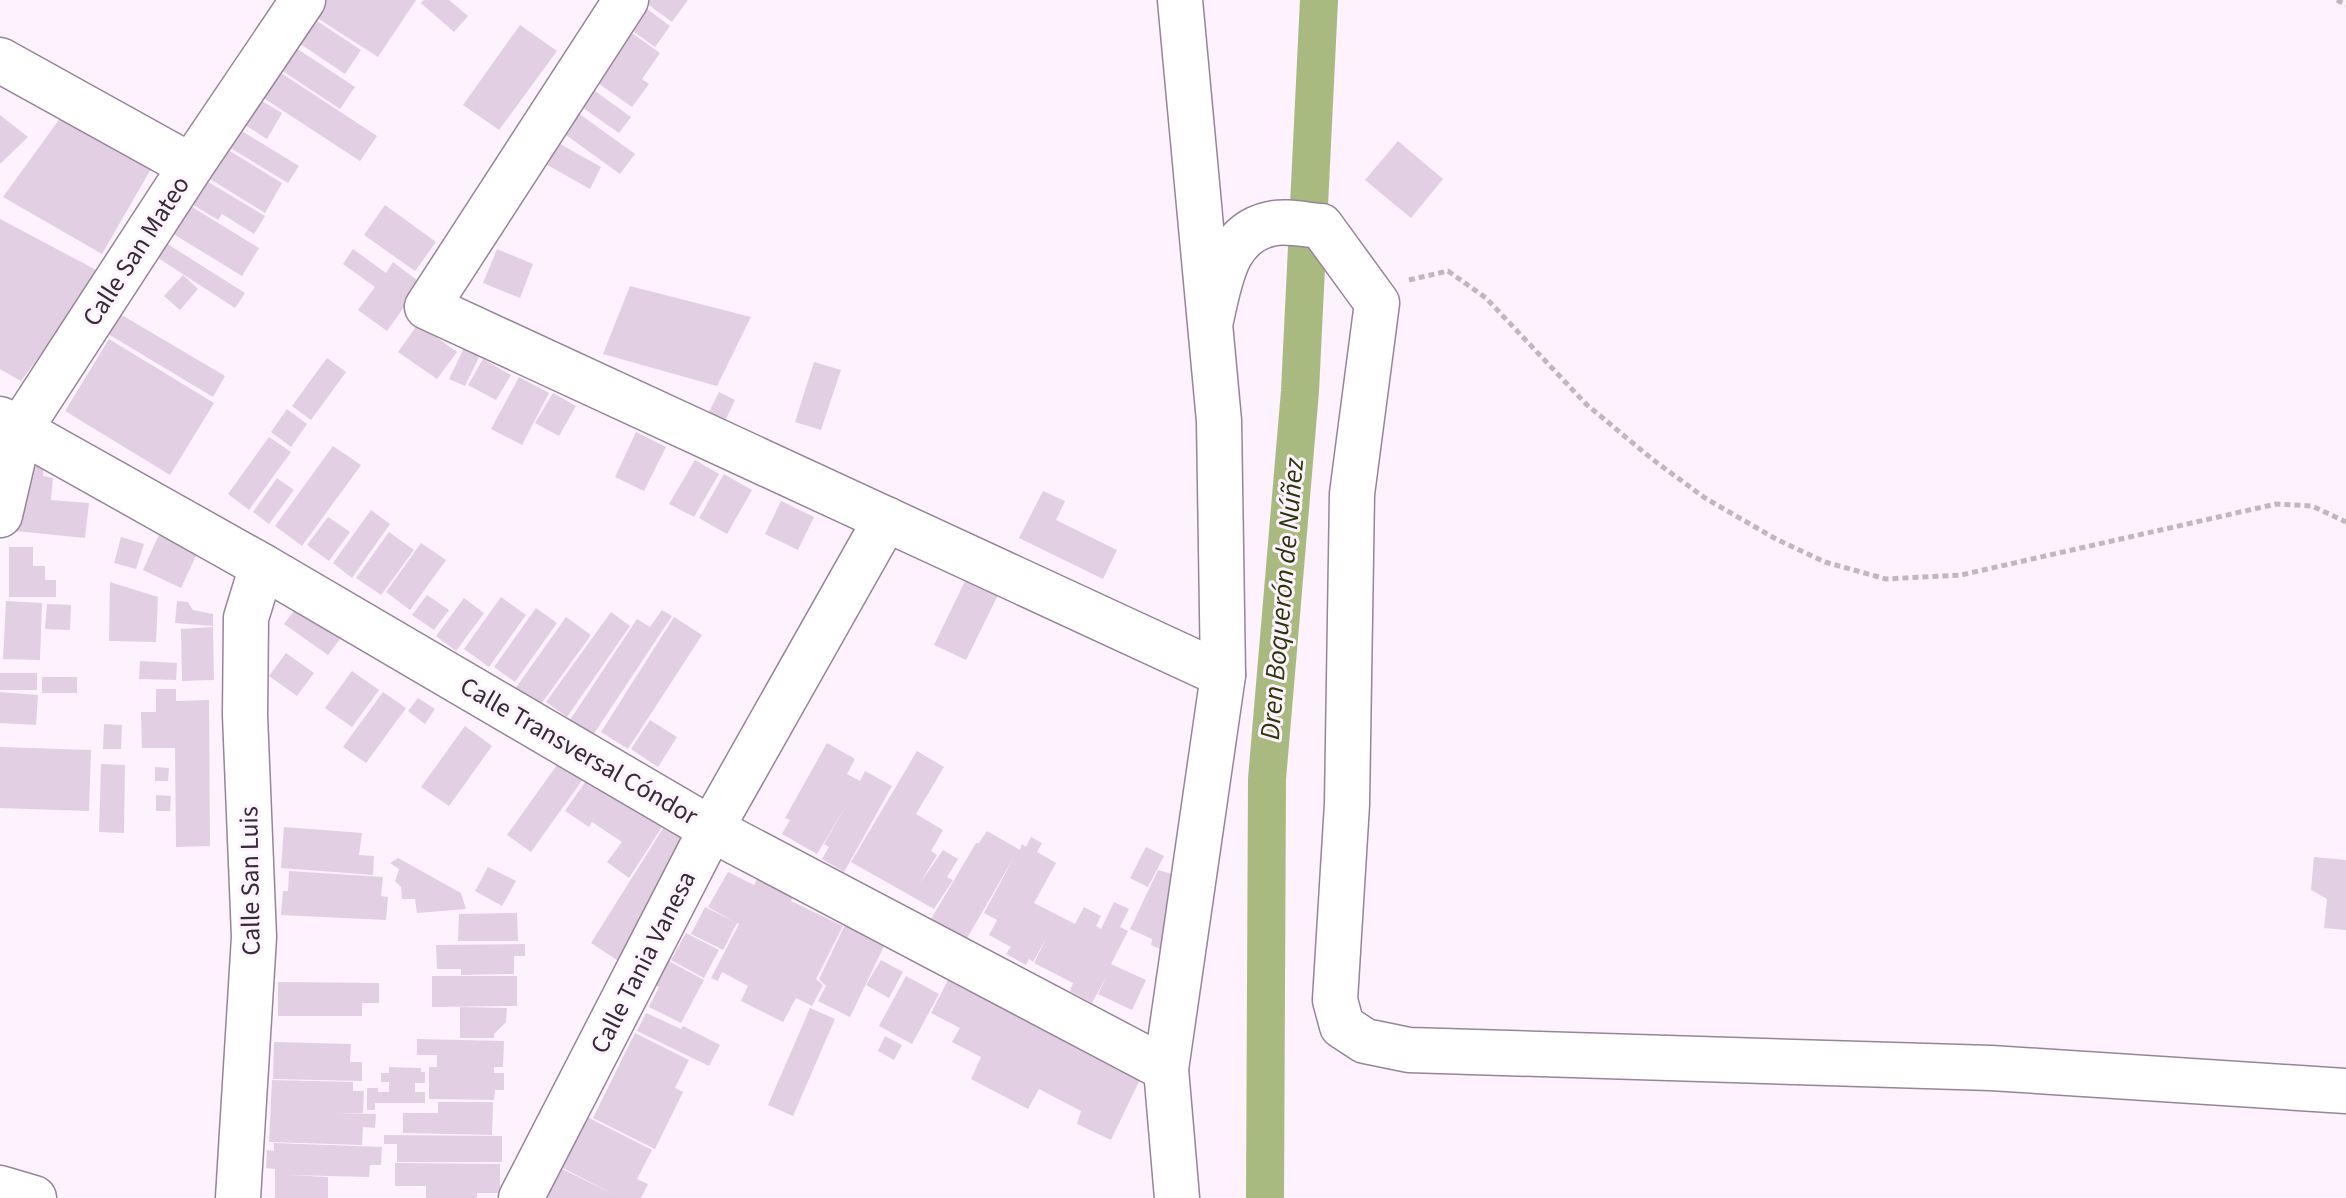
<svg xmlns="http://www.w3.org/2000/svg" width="2346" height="1198" viewBox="0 0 2346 1198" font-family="'Source Sans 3',sans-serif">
<rect width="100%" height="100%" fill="#fef2fe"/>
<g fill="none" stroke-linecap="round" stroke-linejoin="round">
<polyline stroke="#a8ba80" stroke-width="38" points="1265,1198 1267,779 1300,391 1319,0"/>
</g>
<g fill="#e2cfe3">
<polygon points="320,0 416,0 378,57 311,14"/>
<polygon points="424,0 449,0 468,16 454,32 421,3"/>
<polygon points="642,0 688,0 672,22"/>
<polygon points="639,3 670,26 655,47 624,25"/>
<polygon points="314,19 361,50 345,74 299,43"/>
<polygon points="520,25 557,51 499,130 463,105"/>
<polygon points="622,26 660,53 642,79 649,84 632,107 595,81"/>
<polygon points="290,44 355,87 340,109 275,66"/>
<polygon points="275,69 377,136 360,161 259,95"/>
<polygon points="588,86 631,117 619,133 576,103"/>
<polygon points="252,95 282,113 267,139 237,120"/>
<polygon points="574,110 635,154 620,174 559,130"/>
<polygon points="0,115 28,137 0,164"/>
<polygon points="61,117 155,162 102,254 3,197"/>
<polygon points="232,125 299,166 288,183 222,143"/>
<polygon points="553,140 601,167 590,189 540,161"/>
<polygon points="1398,141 1443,179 1411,218 1365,180"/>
<polygon points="220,145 282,183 265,213 202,174"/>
<polygon points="200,177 265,216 254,234 222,214 218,220 185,200"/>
<polygon points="184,202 259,248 242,276 167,230"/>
<polygon points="385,205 436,242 415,271 364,235"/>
<polygon points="0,219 102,273 21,381 0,369"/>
<polygon points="158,238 245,293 235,308 149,252"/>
<polygon points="353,249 386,273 393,262 421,283 387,331 358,310 375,287 343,264"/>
<polygon points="497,249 533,264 520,298 483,283"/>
<polygon points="183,275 198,289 180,310 164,296"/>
<polygon points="630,286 751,317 717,386 603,354"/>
<polygon points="115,311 225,376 213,397 103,331"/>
<polygon points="418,324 457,352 437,379 398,352"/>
<polygon points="109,339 214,403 170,475 65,411"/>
<polygon points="464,348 480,355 465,386 449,379"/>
<polygon points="327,358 346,372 311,420 292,406"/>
<polygon points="483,359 511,375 496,400 468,385"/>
<polygon points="814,362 841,370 821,430 795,422"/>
<polygon points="519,377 549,393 522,445 491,429"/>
<polygon points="719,392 735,400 725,421 709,412"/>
<polygon points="553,393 576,406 559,436 535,423"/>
<polygon points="287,409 307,424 291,447 271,432"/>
<polygon points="636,432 666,447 644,491 615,477"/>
<polygon points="269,437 291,452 249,510 228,494"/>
<polygon points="333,446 361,465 302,546 275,526"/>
<polygon points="39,453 37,466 44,466 43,476 53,478 51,500 89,503 85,538 6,530"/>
<polygon points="695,460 719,474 694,517 669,504"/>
<polygon points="724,474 752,490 727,534 699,518"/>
<polygon points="277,478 294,490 269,524 253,512"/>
<polygon points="1043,491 1065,501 1056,520 1117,550 1103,579 1019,538"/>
<polygon points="781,501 814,517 798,550 765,534"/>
<polygon points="371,510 390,524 352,578 333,563"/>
<polygon points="328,517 350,532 329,561 307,545"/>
<polygon points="162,528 201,545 181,588 143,570"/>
<polygon points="389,532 414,550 381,595 356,578"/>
<polygon points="121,537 144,544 136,569 114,563"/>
<polygon points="421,543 446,560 410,610 386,592"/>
<polygon points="9,547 33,547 33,566 45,566 45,580 56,580 56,597 9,597"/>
<polygon points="968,575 1000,591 966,660 934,645"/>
<polygon points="110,582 158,597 156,642 109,641"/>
<polygon points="427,595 449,610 434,630 412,615"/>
<polygon points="501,597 526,615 489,667 464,649"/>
<polygon points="464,598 484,613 456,651 436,636"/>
<polygon points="302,600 346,631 328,655 284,624"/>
<polygon points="6,601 42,603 40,660 3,659"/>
<polygon points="177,601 188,602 193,610 213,614 213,626 175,623"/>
<polygon points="47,604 71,605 70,630 45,629"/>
<polygon points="536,608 557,623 515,682 494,667"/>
<polygon points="662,610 672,616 593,735 570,720 637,619 650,627"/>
<polygon points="611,612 630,626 567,717 546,702"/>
<polygon points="566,617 591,635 539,707 515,689"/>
<polygon points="674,617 702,635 628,749 601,732"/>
<polygon points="213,627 214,680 182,681 181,629"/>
<polygon points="286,653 314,673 297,696 269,676"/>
<polygon points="140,661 177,663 176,680 139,679"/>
<polygon points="352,671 379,690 352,727 325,708"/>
<rect x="0" y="673" width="37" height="17"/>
<rect x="42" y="677" width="35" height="16"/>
<polygon points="156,689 176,689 176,701 209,700 210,846 176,847 175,748 142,748 141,712 156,712"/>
<polygon points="0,692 38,695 36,725 0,723"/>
<polygon points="383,692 406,708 366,763 343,747"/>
<polygon points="418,698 435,709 425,724 408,711"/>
<polygon points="650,720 677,737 658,767 631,749"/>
<polygon points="104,724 122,725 121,749 103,749"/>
<polygon points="465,726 492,746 449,806 421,787"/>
<polygon points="827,743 855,759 847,774 860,781 865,771 892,786 844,872 822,859 829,847 824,844 847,804 817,854 782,834 790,820 785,818"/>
<polygon points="0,747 91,750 89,811 0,808"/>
<polygon points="917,751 944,767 916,814 943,830 931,851 937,855 920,883 943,850 958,859 947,877 953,880 934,909 851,862"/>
<polygon points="562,758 586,775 531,852 507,835"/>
<polygon points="101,764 125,765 124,833 99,832"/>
<polygon points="155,767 169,768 168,781 155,781"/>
<polygon points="590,775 640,814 662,827 629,878 607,862 622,842 592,822 589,827 565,811"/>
<polygon points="156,795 171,796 170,811 156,811"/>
<polygon points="667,822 696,840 620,962 591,943"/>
<polygon points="284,827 362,833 359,855 374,856 373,875 281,868"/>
<polygon points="987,831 1020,850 1022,844 1026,847 1031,837 1042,843 1037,852 1056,863 1034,903 1075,924 1084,907 1101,916 1096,926 1101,929 1114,902 1129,909 1120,927 1128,931 1111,964 1146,980 1132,1010 1098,994 1107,975 1092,1003 1070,991 1073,983 1034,963 1047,937 1033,962 1029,959 1026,965 1006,954 1011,947 989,935 997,920 984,913 1014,857 966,940 931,919 976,843 979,843"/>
<polygon points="1146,847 1164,856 1148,887 1130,878"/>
<polygon points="2314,857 2346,860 2346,930 2324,928 2327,899 2311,890"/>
<polygon points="398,858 461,893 466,909 417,913 415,899 402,899 401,887 395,881 399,869 390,863"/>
<polygon points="488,867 516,881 502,906 475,891"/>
<polygon points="763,867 799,885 791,901 843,926 816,979 823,985 812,1006 796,998 783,1022 741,1001 748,986 722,972 718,981 711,978 739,924 737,923 723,950 691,934 705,907 733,921 708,907 728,872 754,885"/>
<polygon points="1158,870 1179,876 1164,951 1151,945 1152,939 1130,929"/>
<polygon points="289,871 383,877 381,896 388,897 386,920 281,915 283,891 288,891"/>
<polygon points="517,913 518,941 458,941 459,914"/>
<polygon points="845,925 885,944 850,1017 818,1001 826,986 819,979"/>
<polygon points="686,933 719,950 704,978 671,960"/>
<polygon points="525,944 525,956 514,956 514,974 461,975 461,969 437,969 436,945"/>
<polygon points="665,959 704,980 681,1023 649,1007 659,987 652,984"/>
<polygon points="881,960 903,972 889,998 866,985"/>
<polygon points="432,976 517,976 517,1006 432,1007"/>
<polygon points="906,976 939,994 912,1044 879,1026"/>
<polygon points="948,980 1006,1010 1010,1003 1143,1073 1111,1140 1077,1124 1081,1111 1039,1089 1028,1109 971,1079 981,1057 952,1042 960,1028 931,1013"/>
<polygon points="278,982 379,983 379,1003 362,1003 362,1016 278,1016"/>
<polygon points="460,1007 507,1008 506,1022 494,1034 494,1038 460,1038"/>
<polygon points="810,1008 835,1019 793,1116 768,1105"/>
<polygon points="646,1013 681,1029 683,1026 720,1045 709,1066 637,1031"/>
<polygon points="635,1033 689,1060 675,1088 683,1092 655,1149 593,1118"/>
<polygon points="885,1036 902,1045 894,1060 878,1051"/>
<polygon points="417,1039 504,1041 503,1067 494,1067 494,1073 504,1073 504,1090 495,1090 494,1100 429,1099 429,1067 437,1067 437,1055 417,1055"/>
<polygon points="274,1042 351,1044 350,1062 362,1062 362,1081 273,1079"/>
<polygon points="389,1067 421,1068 421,1072 425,1072 425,1083 415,1083 415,1092 425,1092 425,1103 375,1103 375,1110 367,1110 367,1088 378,1088 378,1092 389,1092 389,1082 381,1082 381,1073 389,1073"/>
<polygon points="272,1080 353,1082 353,1091 364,1091 363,1113 336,1113 376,1114 375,1128 363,1127 362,1145 269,1142"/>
<polygon points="438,1102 493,1102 492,1135 403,1133 403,1113 438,1113"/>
<polygon points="585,1116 652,1150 637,1179 648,1184 641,1198 545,1198 558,1167 615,1195 559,1166"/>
<polygon points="384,1135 502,1136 502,1162 397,1162 397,1144 384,1144"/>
<polygon points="274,1143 382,1147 381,1165 370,1165 369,1177 288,1175 328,1177 328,1198 275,1198 275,1169 266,1168 267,1150 274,1151"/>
<polygon points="395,1163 500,1164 500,1193 477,1193 477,1198 426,1198 426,1186 395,1186"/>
</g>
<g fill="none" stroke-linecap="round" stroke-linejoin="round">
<g stroke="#968598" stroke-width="47">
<g id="minor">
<polyline points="626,0 427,307 1223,675"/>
<polyline points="0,60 191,166"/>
<path d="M 1211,320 C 1220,282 1225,234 1270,224 C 1285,220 1306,225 1321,226 L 1377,303 L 1352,494 L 1347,804 L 1335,1000 L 1342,1026 L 1365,1041 L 1409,1050 L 1991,1068 L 2346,1091"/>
<polyline points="0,419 262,566 711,829 1166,1069"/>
<polyline points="0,515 20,429 191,166 303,0"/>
<polyline points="0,1188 34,1198"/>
<polyline points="238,1198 254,937 245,715 246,618 262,566"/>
<polyline points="521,1198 711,829 886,519"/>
<polyline points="1177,1198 1166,1069 1223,675 1219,421 1180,0"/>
</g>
</g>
<g stroke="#c1b6c1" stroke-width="5" stroke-dasharray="6 4" stroke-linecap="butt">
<polyline points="2337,0 2346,5"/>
<polyline points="1409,280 1448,271 1486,298 1586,404 1652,459 1705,498 1776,539 1825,562 1886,579 1961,575 2276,504 2312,506 2346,522"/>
</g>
<use href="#minor" stroke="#fff" stroke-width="44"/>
</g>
<g text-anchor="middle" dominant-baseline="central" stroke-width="6" stroke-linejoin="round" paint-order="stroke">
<g font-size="26" fill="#342c34" stroke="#fef2fe">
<text transform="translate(136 251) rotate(-57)">Calle San Mateo</text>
<text transform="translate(579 751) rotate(30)">Calle Transversal Cóndor</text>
<text transform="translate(250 881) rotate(-91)">Calle San Luis</text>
<text transform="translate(643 962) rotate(-63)">Calle Tania Vanesa</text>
</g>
<g font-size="28" font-style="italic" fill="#2b3609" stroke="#fef2fe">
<text transform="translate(1282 599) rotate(-85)">Dren Boquerón de Núñez</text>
</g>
</g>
</svg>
